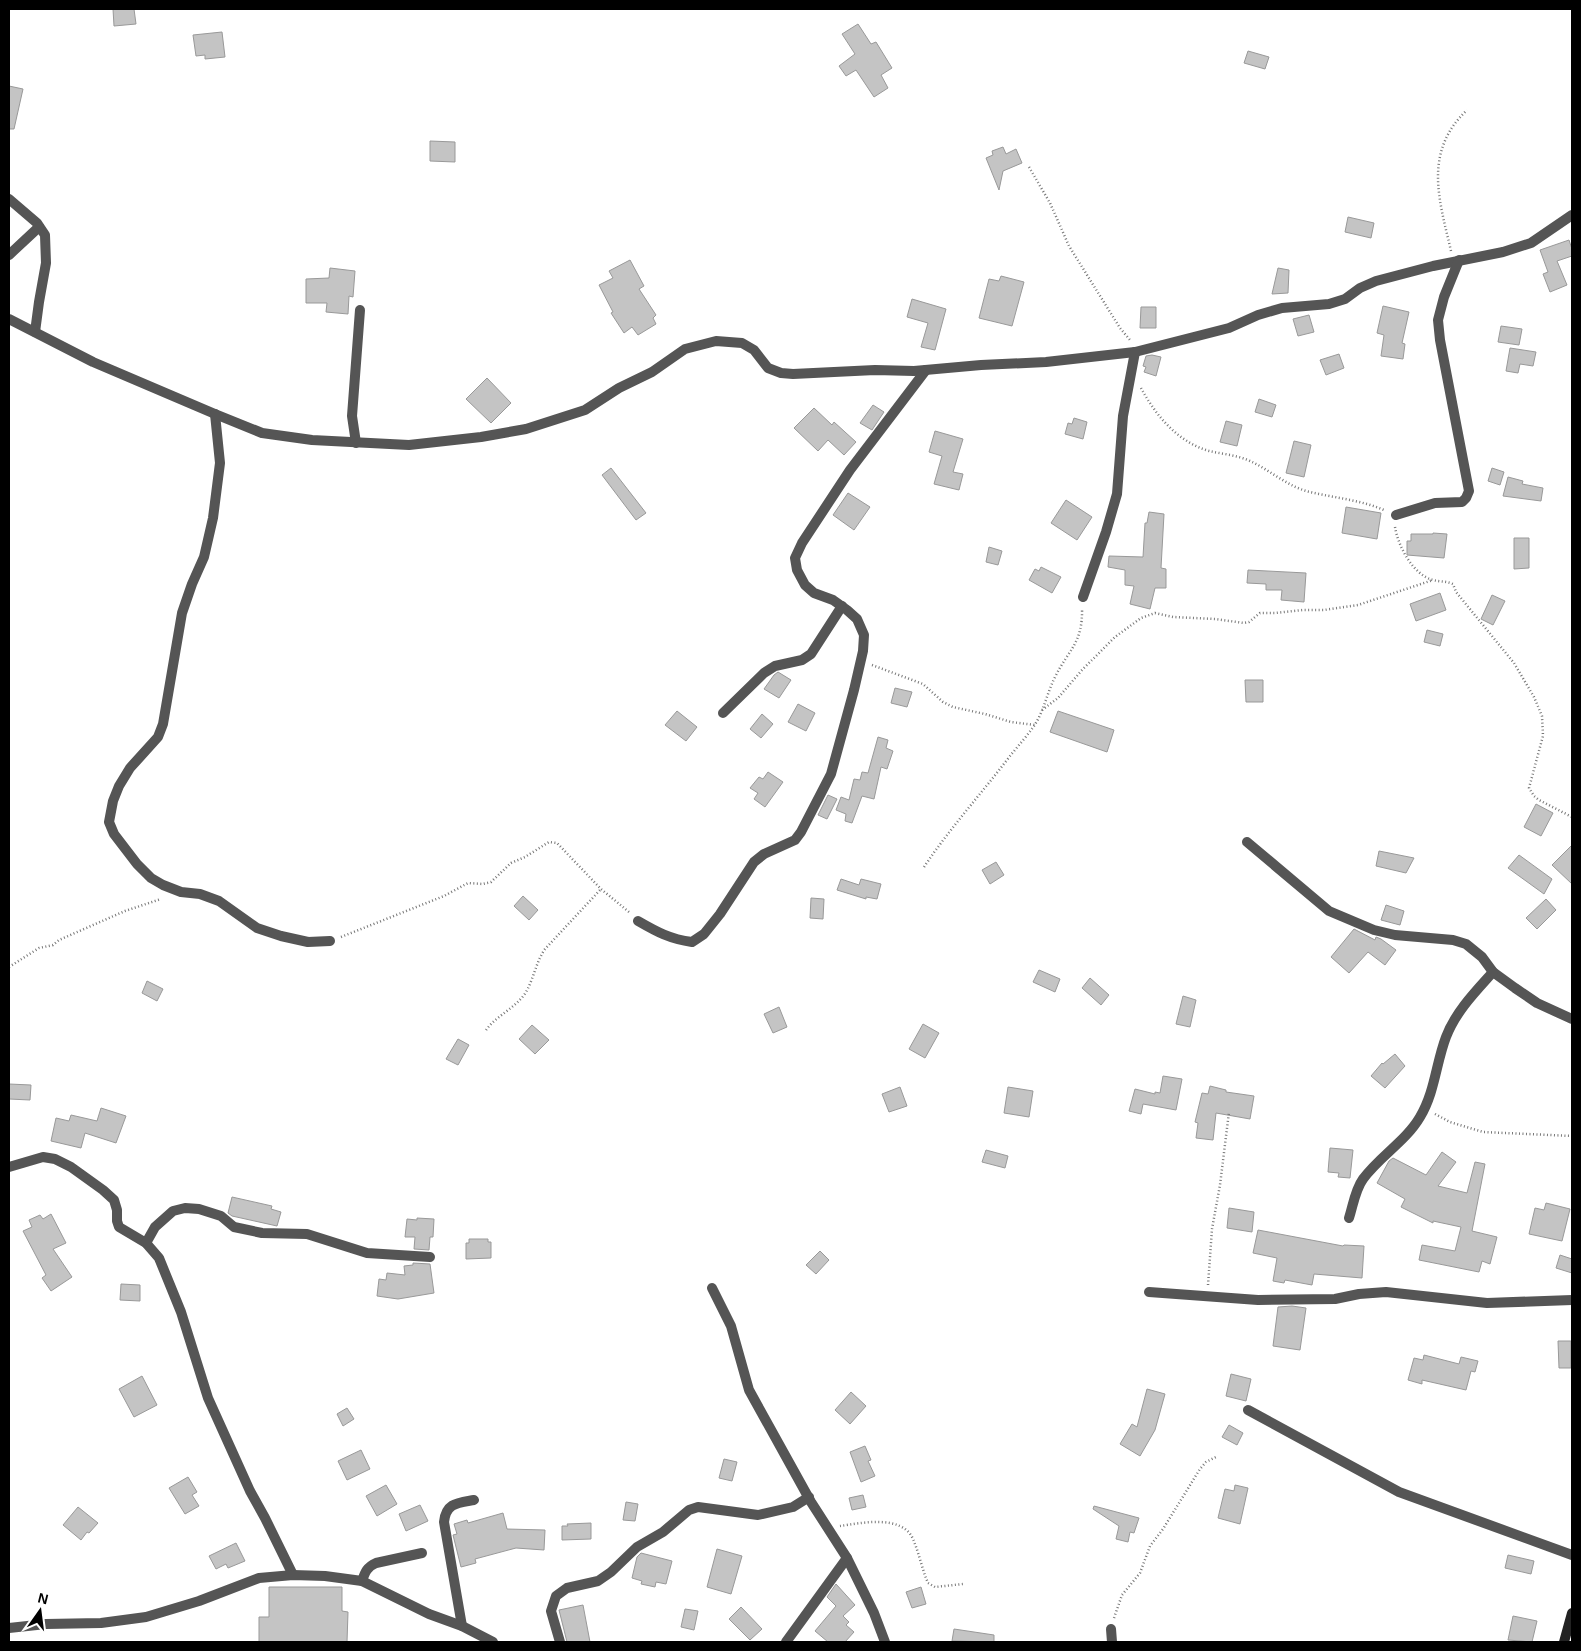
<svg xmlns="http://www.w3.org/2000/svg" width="1581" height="1651" viewBox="0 0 1581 1651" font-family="Helvetica,sans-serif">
<rect width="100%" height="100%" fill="#fff"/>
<g fill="#c4c4c4" stroke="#999">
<polygon points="113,9 134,9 136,24 114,26"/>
<polygon points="858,24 871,44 876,42 892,68 881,75 888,88 874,97 856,70 846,76 839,66 855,54 842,34"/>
<polygon points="222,32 225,57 205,59 205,55 196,56 193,35"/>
<polygon points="1248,51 1269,57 1265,69 1244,63"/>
<polygon points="9,86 23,89 14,129 9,129"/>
<polygon points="430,141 455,142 455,162 430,161"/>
<polygon points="1003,147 1006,154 1016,149 1022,163 1003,171 999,190 986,158 993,155 992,151"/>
<polygon points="1348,217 1374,223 1371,238 1345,232"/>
<polygon points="1569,240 1572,249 1572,256 1557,261 1567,285 1550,292 1543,274 1548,272 1540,250"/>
<polygon points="630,260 644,286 639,289 656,315 653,318 656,324 638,335 632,327 624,333 611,313 613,312 599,285 613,278 609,271"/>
<polygon points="330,268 355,271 353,297 349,296 348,314 326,312 327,303 306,303 306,279 329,278"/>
<polygon points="1278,268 1289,270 1288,293 1272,294"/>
<polygon points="1001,276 1024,282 1012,326 979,318 989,279 999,281"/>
<polygon points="912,299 946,309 935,350 921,347 928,323 907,317"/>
<polygon points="1383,306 1409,312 1402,343 1405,344 1403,359 1381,356 1384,335 1377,333"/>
<polygon points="1141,307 1156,307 1156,328 1140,328"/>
<polygon points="1309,315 1314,332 1298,336 1293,319"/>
<polygon points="1501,326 1522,329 1519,345 1498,342"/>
<polygon points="1510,348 1536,352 1533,366 1520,364 1518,373 1506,371"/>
<polygon points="1339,354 1344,368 1326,375 1320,360"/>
<polygon points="1152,355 1161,357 1156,376 1144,372 1146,367 1143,366 1146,356"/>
<polygon points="487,378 511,403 491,423 466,399"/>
<polygon points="1259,399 1276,405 1272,417 1255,412"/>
<polygon points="873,405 884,412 872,430 860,423"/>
<polygon points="814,408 832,425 834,422 856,442 844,455 828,440 818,451 794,428"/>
<polygon points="1074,418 1087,422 1083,439 1065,434 1068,423 1072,424"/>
<polygon points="1226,421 1242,425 1237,446 1220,442"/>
<polygon points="935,431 963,439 953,472 963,474 959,490 934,484 942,456 929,452"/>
<polygon points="1294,441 1311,445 1304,477 1286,473"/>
<polygon points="611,468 646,513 636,520 602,475"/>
<polygon points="1492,468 1504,472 1500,485 1488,481"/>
<polygon points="1508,477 1523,481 1522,484 1543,488 1541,501 1503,496"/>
<polygon points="848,493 870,507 854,530 833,515"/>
<polygon points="1066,500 1092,517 1077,540 1051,523"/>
<polygon points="1346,507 1381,513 1377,539 1342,533"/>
<polygon points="1149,512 1164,514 1161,568 1166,569 1166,588 1155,588 1150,609 1130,604 1134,586 1125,585 1125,570 1108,567 1109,556 1143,557 1145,523 1147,523"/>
<polygon points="1433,533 1447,534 1444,558 1407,555 1407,541 1411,541 1411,534 1433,534"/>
<polygon points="1514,538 1529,538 1529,568 1514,569"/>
<polygon points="989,547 1002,551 998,565 986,562"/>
<polygon points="1041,567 1061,577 1052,593 1029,580 1035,569 1039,571"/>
<polygon points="1248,570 1306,573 1304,602 1281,600 1282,590 1266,590 1266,584 1247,583"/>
<polygon points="1440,593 1446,610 1416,621 1410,604"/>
<polygon points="1492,595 1505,601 1493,625 1481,619"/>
<polygon points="1427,630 1443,634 1440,646 1424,642"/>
<polygon points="778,672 791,680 779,698 764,689 774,675"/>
<polygon points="1245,680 1263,680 1263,702 1246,702"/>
<polygon points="895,688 912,692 907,707 891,703"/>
<polygon points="798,704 815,713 806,731 788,722"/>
<polygon points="677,711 697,727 686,741 665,725"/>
<polygon points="1058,711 1114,730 1107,752 1050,732"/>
<polygon points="762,714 773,724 761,738 750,729"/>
<polygon points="878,737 888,740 886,748 893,751 887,769 881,767 874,799 862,796 852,823 845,821 846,814 836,810 841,797 849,800 854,779 860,780 862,772 868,773"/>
<polygon points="768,772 783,782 765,807 754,799 758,793 750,788 759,777 763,779"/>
<polygon points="828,795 837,799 827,819 818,815"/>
<polygon points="1536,804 1553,813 1541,836 1524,827"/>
<polygon points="1572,845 1572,884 1552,865"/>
<polygon points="1379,851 1414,858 1406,873 1376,866"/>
<polygon points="1519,855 1552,879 1544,894 1508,868"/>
<polygon points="996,862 1004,875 990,884 982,870"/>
<polygon points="841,879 859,885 861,879 881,884 877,899 866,897 866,899 837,890"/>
<polygon points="523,896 538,910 529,920 514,906"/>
<polygon points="811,898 824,899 823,919 810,918"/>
<polygon points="1546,899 1556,910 1537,929 1526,918"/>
<polygon points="1386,905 1404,911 1400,925 1381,920"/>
<polygon points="1354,929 1375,940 1376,937 1381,939 1396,950 1385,965 1368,952 1349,973 1331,957"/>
<polygon points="1039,970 1060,979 1055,992 1033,982"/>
<polygon points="1090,978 1109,995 1101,1005 1082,988"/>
<polygon points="147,981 163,989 157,1001 142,993"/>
<polygon points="1183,996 1196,1000 1190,1027 1176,1024"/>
<polygon points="779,1007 787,1027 773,1033 764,1014"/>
<polygon points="923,1024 939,1033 925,1058 909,1049"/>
<polygon points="532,1025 549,1040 535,1054 519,1039"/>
<polygon points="458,1039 469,1045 458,1065 446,1059"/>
<polygon points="1395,1054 1405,1066 1385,1088 1371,1076 1382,1063 1383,1064"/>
<polygon points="1163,1076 1182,1079 1176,1110 1143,1104 1141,1114 1129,1111 1135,1089 1155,1094 1155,1092 1160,1093"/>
<polygon points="9,1084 31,1085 30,1100 9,1099"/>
<polygon points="1210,1086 1226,1090 1226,1092 1254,1096 1250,1119 1216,1113 1213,1140 1196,1138 1198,1123 1195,1122 1202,1093 1208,1094"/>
<polygon points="900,1087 907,1106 889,1112 882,1094"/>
<polygon points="1008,1087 1033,1091 1029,1117 1004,1113"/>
<polygon points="101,1108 126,1116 116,1143 85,1133 81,1148 51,1141 56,1118 69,1121 71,1115 97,1121"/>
<polygon points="1330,1148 1353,1150 1350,1178 1338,1177 1339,1173 1328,1172"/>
<polygon points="986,1150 1008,1156 1005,1168 982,1162"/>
<polygon points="1442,1152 1456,1162 1438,1186 1467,1193 1475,1162 1485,1164 1472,1231 1497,1237 1490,1264 1482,1261 1479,1272 1419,1260 1422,1245 1455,1251 1461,1227 1433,1221 1433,1223 1401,1207 1405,1199 1377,1183 1389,1161 1393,1158 1426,1175"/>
<polygon points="232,1197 272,1206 271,1209 281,1212 277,1226 232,1216 228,1213"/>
<polygon points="1546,1203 1570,1209 1562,1241 1529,1234 1535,1208 1544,1210"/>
<polygon points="1229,1208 1254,1212 1252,1232 1227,1228"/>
<polygon points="51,1214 66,1243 53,1249 72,1277 51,1291 42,1278 46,1275 23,1231 32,1227 29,1220 40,1215 43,1219"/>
<polygon points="417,1218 434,1219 433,1237 430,1237 429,1250 414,1249 415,1237 405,1237 407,1219 417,1220"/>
<polygon points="1258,1230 1343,1246 1344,1245 1364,1246 1362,1278 1314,1274 1312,1285 1285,1280 1284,1283 1273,1281 1277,1258 1253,1253"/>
<polygon points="469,1239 488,1239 488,1242 491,1242 491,1258 466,1259 466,1243 469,1243"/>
<polygon points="820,1251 829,1260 816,1274 806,1265"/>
<polygon points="1560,1255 1572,1259 1572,1273 1556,1268"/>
<polygon points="413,1263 430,1264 434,1293 398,1299 377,1296 379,1279 386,1280 387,1273 405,1275 404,1266 413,1265"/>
<polygon points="121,1284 140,1285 140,1301 120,1300"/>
<polygon points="1292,1306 1306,1308 1300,1350 1273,1346 1278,1307"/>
<polygon points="1558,1341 1571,1341 1571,1368 1559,1368"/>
<polygon points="1424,1355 1459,1364 1461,1357 1478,1361 1475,1372 1471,1371 1466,1390 1422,1380 1422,1384 1408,1380 1414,1358 1423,1360"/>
<polygon points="1231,1374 1251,1379 1246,1401 1226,1396"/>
<polygon points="142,1376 157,1405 134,1417 119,1389"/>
<polygon points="1147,1389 1165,1394 1155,1430 1140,1456 1120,1444 1132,1424 1137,1427"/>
<polygon points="851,1392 866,1406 850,1424 835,1410"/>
<polygon points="347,1408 354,1419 343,1426 337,1414"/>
<polygon points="1229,1425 1243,1433 1237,1445 1222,1437"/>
<polygon points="865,1446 871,1460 868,1461 875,1476 861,1482 850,1452"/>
<polygon points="361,1450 370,1469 347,1480 338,1461"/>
<polygon points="724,1459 737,1462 732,1481 719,1478"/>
<polygon points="188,1477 197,1492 192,1495 199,1506 185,1514 169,1488"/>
<polygon points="386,1485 397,1504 377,1516 366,1496"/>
<polygon points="1235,1485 1248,1488 1240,1524 1218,1518 1225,1489 1234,1491"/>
<polygon points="863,1495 866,1507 852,1510 849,1498"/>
<polygon points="626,1502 638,1504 635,1521 623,1520"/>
<polygon points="420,1505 428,1521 406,1531 399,1514"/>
<polygon points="1094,1506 1139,1518 1134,1533 1130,1532 1128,1542 1116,1539 1119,1526 1093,1509"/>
<polygon points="78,1507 98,1523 89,1533 87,1532 81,1540 63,1525"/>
<polygon points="503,1513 507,1529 545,1530 544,1550 516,1548 475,1559 476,1563 461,1567 453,1535 457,1534 454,1524 467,1520 468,1523"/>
<polygon points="591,1523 591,1539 562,1540 562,1526 568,1526 567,1524"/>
<polygon points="236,1543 245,1561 228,1568 226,1564 216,1569 209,1556"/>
<polygon points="717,1549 742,1556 731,1594 707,1587"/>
<polygon points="641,1553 672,1561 666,1584 656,1582 655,1587 641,1584 642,1581 632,1578 637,1557"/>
<polygon points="1508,1555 1534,1561 1531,1574 1505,1568"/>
<polygon points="836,1584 855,1605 843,1616 849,1622 846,1625 854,1632 845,1642 828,1642 815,1631 836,1606 827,1597"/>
<polygon points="269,1587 342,1587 342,1611 348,1612 347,1642 259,1642 259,1617 269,1617"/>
<polygon points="921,1587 926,1604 912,1608 906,1592"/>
<polygon points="583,1605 590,1642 567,1642 559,1610"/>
<polygon points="741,1607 762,1629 750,1640 729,1619"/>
<polygon points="685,1609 698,1611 694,1630 681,1627"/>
<polygon points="1513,1616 1537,1621 1532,1642 1508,1640"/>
<polygon points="954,1629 994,1635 994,1642 952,1641"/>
</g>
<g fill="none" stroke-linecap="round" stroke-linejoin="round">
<g stroke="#777" stroke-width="2.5" stroke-dasharray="1 2.5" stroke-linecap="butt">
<polyline points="1029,167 1050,203 1069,246 1120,328 1130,340"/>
<path d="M 1451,251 C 1439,199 1423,152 1467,110"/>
<path d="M 1141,388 C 1156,416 1178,442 1209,451 C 1222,454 1237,455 1250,461 C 1270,470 1288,487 1310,492 C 1335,498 1361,500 1384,510"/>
<path d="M 1395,527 C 1398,546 1413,575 1433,580 C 1441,582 1446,581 1453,584 L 1456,592 L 1514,663 L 1534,697 L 1542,716 L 1543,736 L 1529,788 L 1534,796 L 1539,800 L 1572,817"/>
<polyline points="872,665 923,684 943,702 953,707 985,714 1011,722 1035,725"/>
<polyline points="1042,710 1058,698 1082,670 1115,637 1141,618 1155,613 1173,617 1215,619 1244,623 1249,622 1260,613 1275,613 1303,610 1324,610 1358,605 1433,580"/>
<path d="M 924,867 C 950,828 982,793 1010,756 C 1018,746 1027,736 1034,726 C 1044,711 1047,693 1055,677 C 1069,649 1083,643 1082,608"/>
<polyline points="341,937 444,896 468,883 483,884 491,882 511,863 525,857 549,842 557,843 601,889 629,912"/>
<polyline points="9,967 39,948 53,945 59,940 125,911 161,899"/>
<path d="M 486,1030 C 497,1015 516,1008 526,992 C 534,978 536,962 545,949 L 601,889"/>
<polyline points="1435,1114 1450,1122 1483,1132 1572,1136"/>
<polyline points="1208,1285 1212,1229 1220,1185 1229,1112"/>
<path d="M 840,1526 C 861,1523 902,1514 913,1539 C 919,1553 922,1569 928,1583 L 935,1587 L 963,1584"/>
<polyline points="1114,1618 1122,1595 1140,1573 1150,1546 1163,1529 1200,1469 1206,1462 1216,1457"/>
</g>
<g stroke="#555" stroke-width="10">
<polyline points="9,199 37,223 45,235 46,263 39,302 35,332"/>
<polyline points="9,255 39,227"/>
<polyline points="9,319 93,362 215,414 262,433 312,440 409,445 481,437 526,429 585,410 619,388 652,372 685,349 716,341 742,343 754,350 768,368 781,373 793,374 875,370 914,371 981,365 1046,362 1135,352 1229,328 1258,315 1282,308 1329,304 1345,299 1360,288 1376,281 1433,266 1503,252 1531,243 1572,215"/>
<polyline points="215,414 220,463 213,518 204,557 192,584 182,613 163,724 158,737 130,768 119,786 113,801 109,822 114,834 137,864 151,878 163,885 181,892 200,894 219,901 257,928 281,936 308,942 330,941"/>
<polyline points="356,443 352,416 360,310"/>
<polyline points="1396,515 1435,503 1462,502 1466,498 1469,491 1440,340 1438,320 1444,297 1459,260"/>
<polyline points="1083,597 1106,532 1117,494 1123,416 1135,352"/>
<polyline points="723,713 764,673 775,666 802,660 811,654 842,606"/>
<polyline points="1247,842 1329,911 1374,930 1395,935 1453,940 1466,944 1482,957 1493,972 1515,988 1537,1003 1572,1019"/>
<path d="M 638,921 C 657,932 670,939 692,942 L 704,934 L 720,914 L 754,862 L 764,854 L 795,840 L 801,832 L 831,774 L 854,690 L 863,651 L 864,635 L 857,619 L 847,610 L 833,600 L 814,593 L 805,585 L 797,570 L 795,558 L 802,543 L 850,470 L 926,370"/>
<polyline points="9,1167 43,1157 55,1159 71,1167 103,1190 114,1200 117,1210 117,1221 119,1227 146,1243 159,1258 181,1312 208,1398 250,1491 265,1518 293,1575"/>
<path d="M 1349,1218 C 1353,1206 1355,1190 1363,1179 C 1380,1156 1406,1141 1420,1117 C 1435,1092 1436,1063 1446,1037 C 1456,1011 1476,991 1493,972"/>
<polyline points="146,1243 155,1227 173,1211 185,1208 199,1209 221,1216 234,1227 262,1233 307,1234 367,1253 430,1257"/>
<polyline points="712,1288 731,1326 749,1390 811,1502 847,1558 874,1613 885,1642"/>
<polyline points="1149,1292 1258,1300 1335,1299 1359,1294 1386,1292 1487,1303 1572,1300"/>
<polyline points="1248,1410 1399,1492 1572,1555"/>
<path d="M 362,1581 C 365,1572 367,1567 376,1563 L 422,1553"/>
<path d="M 462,1626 L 444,1522 C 446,1503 457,1503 474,1500"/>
<polyline points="9,1628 46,1624 101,1623 146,1617 199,1601 259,1578 293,1575 325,1576 362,1581 429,1614 462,1626 493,1642"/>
<polyline points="1111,1629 1112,1642"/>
<polyline points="560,1642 551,1611 556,1596 567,1588 598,1581 611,1572 637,1547 663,1532 689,1510 698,1507 758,1515 793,1507 809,1497"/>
<polyline points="786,1642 847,1558"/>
</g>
<polyline stroke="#222" stroke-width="10" points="1564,1642 1572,1613"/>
</g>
<rect width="1581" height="1651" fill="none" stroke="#000000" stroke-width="20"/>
<g transform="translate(40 1611) rotate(14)" stroke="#ffffff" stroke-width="4" paint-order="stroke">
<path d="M0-4L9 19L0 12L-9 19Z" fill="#000000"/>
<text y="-8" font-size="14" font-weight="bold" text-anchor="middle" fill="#000000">N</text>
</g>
</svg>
